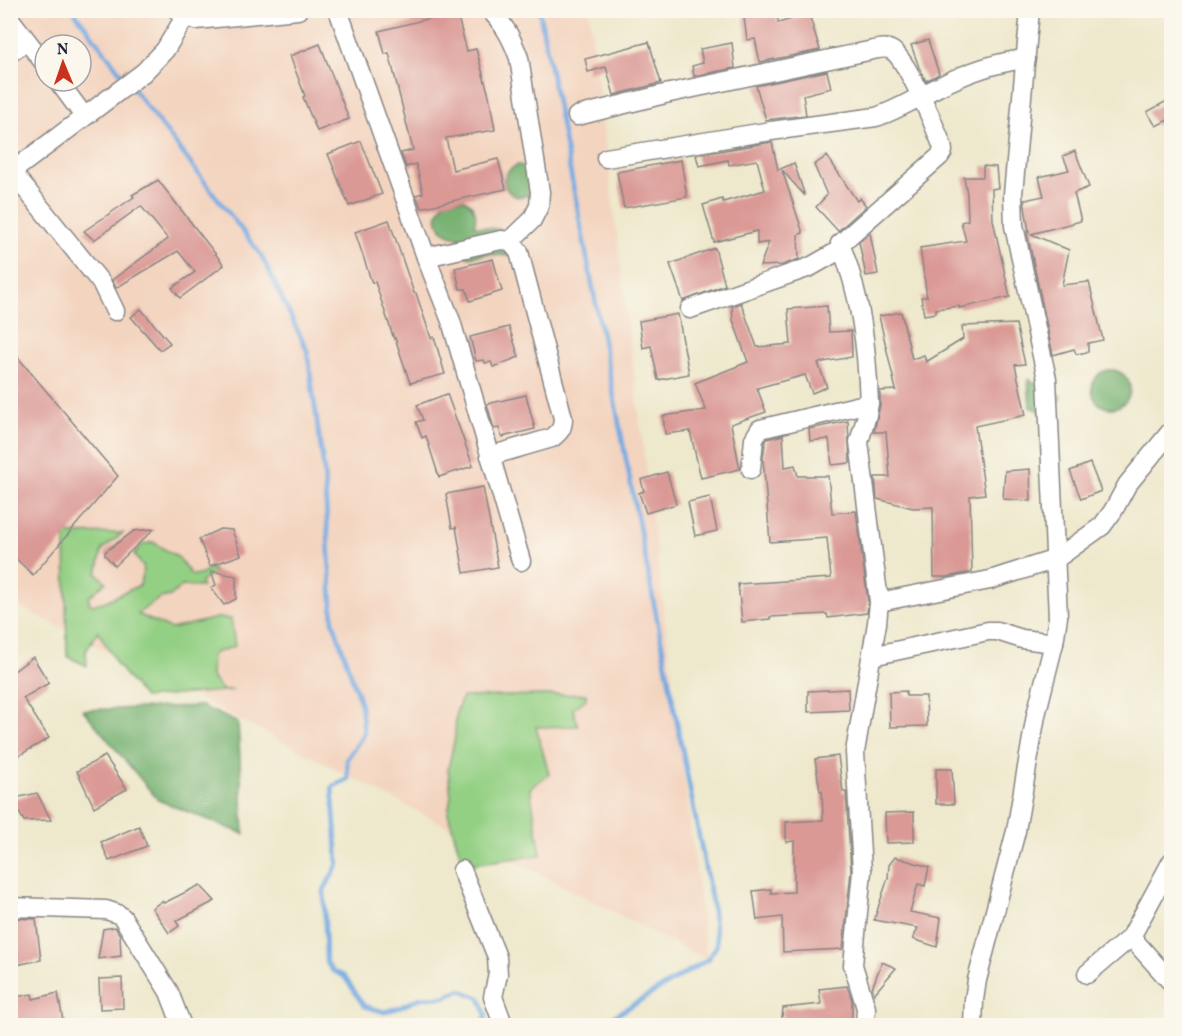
<svg xmlns="http://www.w3.org/2000/svg" width="1182" height="1036" viewBox="0 0 1182 1036" font-family="Vollkorn,serif">
<rect width="100%" height="100%" fill="#fbf7ec"/>
<filter id="ink" filterUnits="userSpaceOnUse"><feTurbulence type="fractalNoise" baseFrequency=".0167" numOctaves="2"/><feDisplacementMap in="SourceGraphic" scale="12" xChannelSelector="R" yChannelSelector="G"/><feConvolveMatrix kernelMatrix="1 2 1 2 8 2 1 2 1" color-interpolation-filters="sRGB"/></filter>
<filter id="wash" filterUnits="userSpaceOnUse"><feTurbulence type="fractalNoise" baseFrequency=".008" numOctaves="4" result="noise"/><feDisplacementMap in="SourceGraphic" scale="24" xChannelSelector="R" yChannelSelector="G"/><feGaussianBlur stdDeviation="1.35" result="paint"/><feColorMatrix in="noise" values="0 0 0 0 0 0 0 0 0 0 0 0 0 0 0 0 0 1.4 0 .05"/><feComposite in="paint" operator="in"/></filter>
<g filter="url(#wash)">
<rect width="100%" height="100%" fill="#eee8cc"/>
<path fill="#f3d4bf" fill-rule="evenodd" d="M 10,11 L 589,11 L 707,960 L 11,602 ZM 45,45 L 81,45 L 81,81 L 45,81 Z"/>
<g fill="#94d084" stroke="#5b7960" stroke-width="1.5">
<polygon points="123,533 102,550 97,574 106,582 89,597 89,603 93,605 106,601 140,585 144,568 134,554 142,545 153,542 179,558 191,575 201,575 210,567 215,572 201,582 202,587 182,586 170,596 160,598 137,614 171,629 217,618 231,619 235,646 212,654 211,676 222,690 234,690 144,698 118,666 98,631 86,651 87,666 67,656 65,534"/>
<polygon points="586,694 586,699 573,709 578,726 536,727 549,774 530,788 541,855 463,865 448,813 451,796 448,769 455,737 456,713 462,697"/>
</g>
<g fill="#77b272" stroke="#4c6a56" stroke-width="1.5">
<path d="M 518,165 L 529,167 L 534,190 C 514,212 488,176 518,165 Z"/>
<path d="M 463,199 C 475,205 478,214 474,226 L 510,231 L 521,245 L 509,256 L 488,254 L 467,257 L 453,245 L 461,237 C 440,237 429,217 445,202 Z"/>
<circle cx="1111" cy="389" r="19"/>
<polygon points="1028,379 1061,396 1053,417 1030,407"/>
<polygon points="202,706 238,723 244,834 158,800 83,710"/>
</g>
<g fill="none" stroke-linecap="round" stroke-linejoin="round">
<g stroke="#74aae2" stroke-width="4.5">
<polyline points="73,10 126,80"/>
<polyline points="539,10 712,903 717,945 707,960 598,1026"/>
<polyline points="131,86 261,255 307,350 324,471 333,621 361,705 364,734 347,759 348,779 332,787 338,864 324,890 326,962 333,971 344,976 364,1006 385,1012 401,1007 420,998 444,997 460,990 480,998 486,1015 483,1026"/>
</g>
</g>
<g id="blocks">
<g fill="#da9995">
<polygon points="433,10 456,10 467,51 476,49 489,96 495,130 446,138 453,170 498,159 506,189 421,208 416,195 423,193 416,164 406,167 401,153 413,150 389,53 385,54 379,31 435,17"/>
<polygon points="743,10 778,10 778,23 809,14 820,50 760,62 755,39 747,40"/>
<polygon points="928,40 939,74 926,81 919,67 911,45"/>
<polygon points="649,42 661,83 614,95 606,67 588,72 585,59"/>
<polygon points="732,43 735,68 694,76 692,66 703,63 700,49"/>
<polygon points="320,44 349,119 317,131 303,97 305,96 290,56"/>
<polygon points="827,71 831,88 803,95 806,115 766,120 756,86"/>
<polygon points="1172,98 1172,118 1156,126 1147,112"/>
<polygon points="361,141 382,194 349,206 328,154"/>
<polygon points="772,142 778,170 794,163 805,196 782,170 803,233 798,235 799,259 782,265 760,266 769,242 757,244 757,231 714,242 703,205 722,199 723,202 765,190 757,160 729,165 728,160 699,166 696,155"/>
<polygon points="1075,151 1089,187 1074,193 1081,221 1031,234 1069,250 1062,285 1089,282 1103,340 1088,343 1088,352 1076,354 1074,349 1053,355 1027,232 1029,232 1024,200 1044,196 1039,177 1069,170 1063,156"/>
<polygon points="827,156 857,201 860,198 866,206 838,231 816,207 827,195 814,165"/>
<polygon points="681,160 687,197 624,208 617,172"/>
<polygon points="983,166 996,167 998,188 992,189 993,220 1010,297 959,308 959,306 936,309 936,313 924,315 921,297 927,297 920,248 966,241 961,222 968,220 967,194 964,177 983,177"/>
<polygon points="158,180 224,265 180,298 172,288 195,272 178,251 116,288 112,280 168,239 141,206 94,240 84,231 134,197 132,195"/>
<polygon points="389,220 414,293 416,293 431,338 434,337 445,374 410,383 395,338 394,339 375,282 372,283 355,232"/>
<polygon points="870,233 878,274 866,276 859,242"/>
<polygon points="715,248 725,285 683,301 670,264"/>
<polygon points="493,259 502,291 470,301 466,289 460,289 455,268"/>
<polygon points="741,303 757,347 791,344 788,309 827,306 829,332 851,331 852,357 818,363 827,387 812,393 805,375 757,388 766,412 731,424 740,469 701,478 690,431 665,434 663,416 706,410 695,383 748,362 733,320 732,306"/>
<polygon points="141,309 170,343 160,350 131,317"/>
<polygon points="901,312 912,359 924,355 926,362 963,339 962,326 1016,324 1025,364 1015,365 1026,415 975,426 985,494 970,496 972,572 947,577 934,577 933,507 913,508 877,499 875,477 890,477 886,432 874,432 880,405 880,391 896,390 879,316"/>
<polygon points="678,314 689,374 658,380 651,346 643,348 639,321"/>
<polygon points="509,327 519,357 493,367 491,362 485,363 484,360 476,361 470,337"/>
<polygon points="10,348 118,476 33,575 10,553"/>
<polygon points="447,394 473,466 439,477 426,436 422,438 416,422 423,420 417,405"/>
<polygon points="526,395 535,429 502,437 499,428 494,429 487,404"/>
<polygon points="848,421 850,463 832,465 829,439 810,441 809,429"/>
<polygon points="783,435 785,467 795,465 798,476 828,476 832,513 856,511 868,602 867,613 828,618 827,614 770,617 770,619 742,622 738,584 831,578 827,538 770,542 763,458 765,443 767,439"/>
<polygon points="1090,463 1101,491 1081,499 1070,471"/>
<polygon points="1030,469 1031,501 1003,499 1005,471"/>
<polygon points="667,472 676,504 646,513 639,493 644,491 641,480"/>
<polygon points="483,487 498,567 464,573 456,527 452,528 446,494"/>
<polygon points="710,497 717,531 695,536 688,502"/>
<polygon points="154,529 115,566 105,555 105,552 134,531"/>
<polygon points="220,529 232,530 241,555 210,566 199,539"/>
<polygon points="211,571 236,576 236,599 224,605 211,588 216,585"/>
<polygon points="33,657 49,683 23,698 49,738 10,761 10,674"/>
<polygon points="848,689 849,710 808,712 808,691"/>
<polygon points="906,691 906,696 926,696 927,726 890,727 889,692"/>
<polygon points="105,756 127,789 94,807 77,771"/>
<polygon points="838,756 843,792 846,792 851,871 843,949 783,952 782,917 757,920 753,891 771,889 771,893 794,892 794,841 786,842 786,822 823,820 822,791 820,791 815,759"/>
<polygon points="936,769 952,769 954,804 936,804"/>
<polygon points="37,793 51,820 24,821 11,799"/>
<polygon points="914,812 914,842 886,843 885,813"/>
<polygon points="139,826 147,846 109,861 101,842"/>
<polygon points="895,857 929,867 925,886 918,884 910,912 941,918 937,947 913,939 918,928 874,920 888,878 889,865"/>
<polygon points="200,885 215,901 176,921 179,926 169,933 152,908 162,901 164,903"/>
<polygon points="10,918 36,919 41,960 16,965 16,944 10,945"/>
<polygon points="115,927 120,935 121,956 98,959 103,929"/>
<polygon points="882,962 896,968 874,994 872,988"/>
<polygon points="122,978 123,1008 100,1009 99,979"/>
<polygon points="847,986 852,1000 852,1026 781,1026 783,1008 821,1004 819,989"/>
<polygon points="58,993 64,1026 17,1026 10,1008 10,998 32,994 33,999"/>
</g>
</g>
</g>
<g filter="url(#ink)">
<use href="#blocks" fill-opacity="0" stroke="#888584" stroke-width="1.5"/>
<g fill="none" stroke-linecap="round" stroke-linejoin="round">
<g stroke="#888584" stroke-width="21">
<g id="minor">
<polyline points="177,10 185,17 196,20 298,10"/>
<polyline points="338,10 426,257 451,321 521,561"/>
<path d="M 490,10 C 505,25 512,39 519,58 L 540,192 L 539,206 L 532,220 L 510,241"/>
<polyline points="10,19 45,64"/>
<polyline points="10,53 27,41"/>
<polyline points="58,81 84,116"/>
<path d="M 577,116 L 665,94 L 873,50 C 879,49 886,47 891,50 C 906,56 935,127 942,145 L 943,151 L 940,156 L 840,244 L 840,250 L 810,267 L 690,309"/>
<path d="M 606,158 L 771,131 L 876,117 C 898,110 918,97 938,87 C 966,73 994,62 1026,59"/>
<polyline points="12,172 102,284 115,311"/>
<polyline points="10,173 144,72 165,50 185,17"/>
<path d="M 840,244 C 861,294 867,349 869,403 L 867,415 L 859,442 L 879,602 L 877,623 L 855,752 L 862,871 L 853,965 L 866,1008 L 865,1026"/>
<path d="M 426,257 L 501,240 L 510,241 L 519,252 L 563,418 C 563,428 560,432 552,438 L 490,456"/>
<polyline points="751,469 754,439 760,429 869,403"/>
<polyline points="879,602 990,580 1056,559 1102,526 1113,511 1127,485 1172,430"/>
<polyline points="872,656 988,631 997,631 1022,639 1054,643"/>
<polyline points="462,870 497,957 498,974 493,997 503,1024 502,1026"/>
<polyline points="10,907 106,910 118,914 123,918 169,992 182,1026"/>
<polyline points="1131,937 1172,983"/>
<polyline points="1087,974 1131,937 1172,861"/>
<polyline points="973,1026 974,1000 977,980 1016,831 1036,715 1054,643 1058,617 1047,379 1014,226 1013,194 1030,10"/>
</g>
</g>
<use href="#minor" stroke="#fff" stroke-width="18"/>
</g>
</g>
<rect width="1182" height="1036" fill="none" stroke="#fbf7ec" stroke-width="36"/>
<g transform="translate(63 63) rotate(358)"><circle r="28" fill="#fbf7ec" stroke="#a4a2a5" stroke-width="1.5"/>
<path d="M0-4.5L10 22L0 15L-10 22Z" fill="#c8321e"/>
<text y="-9" font-size="16" font-weight="bold" text-anchor="middle" fill="#22223b">N</text>
</g>
</svg>
